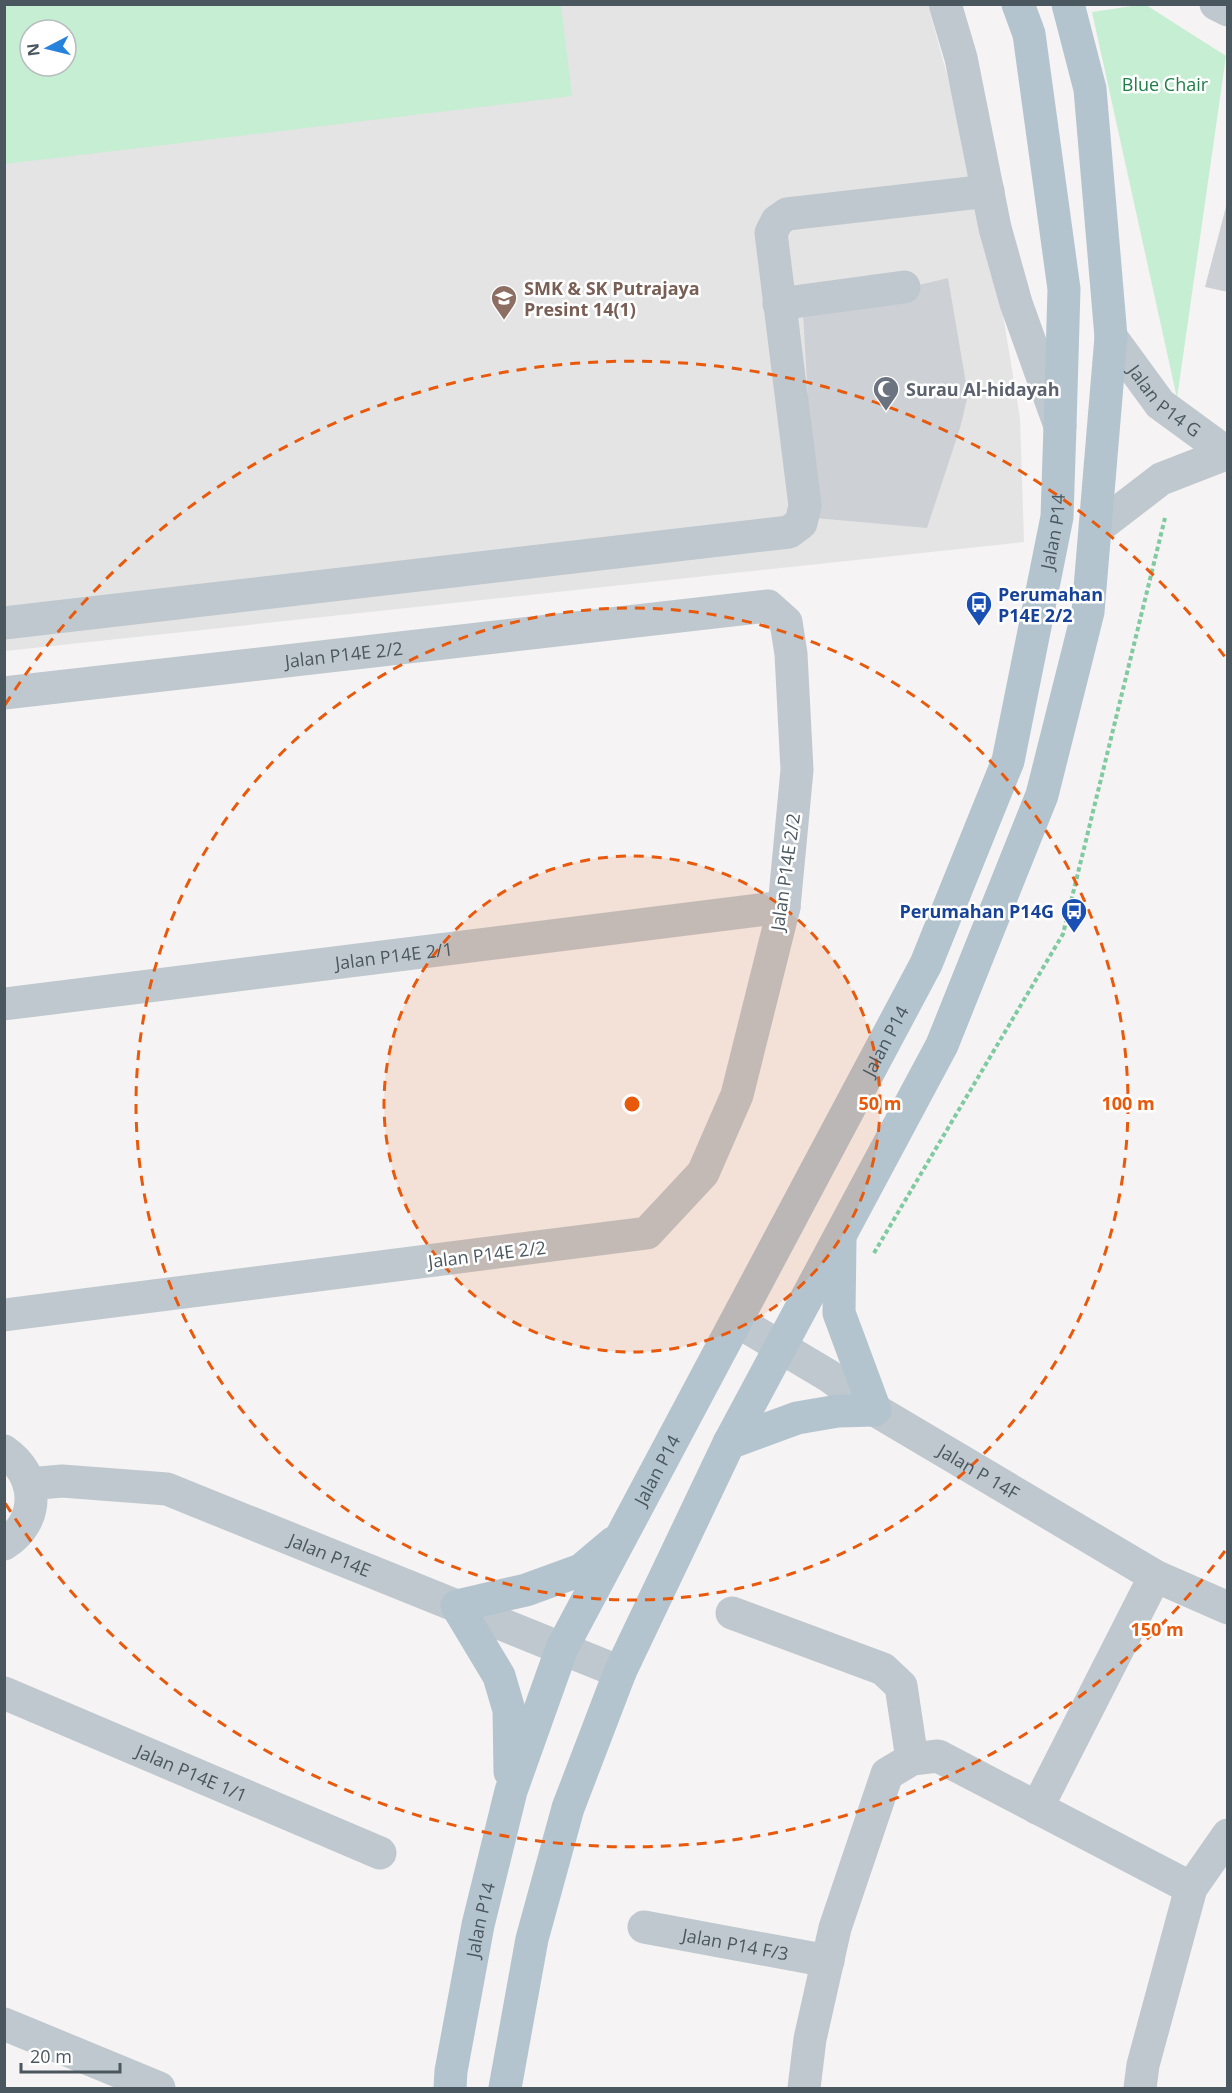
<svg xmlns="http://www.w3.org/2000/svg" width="1232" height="2093" viewBox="0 0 1232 2093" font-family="'Open Sans',sans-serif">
<rect width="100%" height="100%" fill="#f5f3f3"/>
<path fill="#e5e4e4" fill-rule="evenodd" d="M 4,5 L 928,5 L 988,224 L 1020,418 L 1024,542 L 5,651 ZM 30,30 L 66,30 L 66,66 L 30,66 Z"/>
<g fill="#c5eed2" fill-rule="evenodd">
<path d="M 4,5 L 561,5 L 572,96 L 5,164 ZM 30,30 L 66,30 L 66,66 L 30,66 Z"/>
<polygon points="1139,5 1146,5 1226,56 1177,398 1092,12"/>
</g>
<g fill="#cdd0d4">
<polygon points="1227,203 1228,203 1228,292 1205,287"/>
<polygon points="948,278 968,395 960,428 927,528 815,518 803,313"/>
</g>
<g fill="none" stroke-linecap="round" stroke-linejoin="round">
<polyline stroke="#7fcaa0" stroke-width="4" stroke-dasharray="4.5 3" stroke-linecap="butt" points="874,1253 1063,934 1165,518"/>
<g stroke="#bfc8ce" stroke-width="33">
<polyline points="945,4 961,58 995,228 1016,303 1060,426"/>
<polyline points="1216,4 1228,10"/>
<polyline points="779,304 904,287"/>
<path id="s1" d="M 1111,337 L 1160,404 L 1227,453"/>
<polyline points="1096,529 1161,479 1228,453"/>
<polyline points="4,623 789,532 801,523 805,506 771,233 777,221 787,214 988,191"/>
<path id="s2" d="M 4,693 L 768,606 L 786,622 L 791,654 L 797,770 L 784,907 L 737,1095 L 703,1173 L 647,1233 L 4,1315"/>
<path id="s3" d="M 4,1004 L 784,907"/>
<path id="s4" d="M 737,1321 L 829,1376 L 875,1410 L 1155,1576 L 1228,1608"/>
<path d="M 4,1451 C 39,1475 41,1521 4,1544"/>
<path id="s5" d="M 29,1484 L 62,1481 L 167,1489 L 620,1672"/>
<polyline points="732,1613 883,1669 901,1686 912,1759"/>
<path id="s6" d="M 4,1693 L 380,1853"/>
<polyline points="1037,1808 1155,1576"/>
<path id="s7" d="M 644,1927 L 828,1961"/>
<polyline points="4,2024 159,2088"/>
<polyline points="804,2088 810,2039 835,1928 887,1774 912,1759 938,1756 1191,1888"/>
<polyline points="1140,2088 1143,2065 1191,1888 1228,1835"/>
</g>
<g stroke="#b4c4cf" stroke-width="33">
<polyline points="729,1443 797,1418 838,1411 875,1410 839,1313 840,1240"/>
<polyline points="510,1772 509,1710 499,1676 457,1606 526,1590 581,1570 613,1543"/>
<path id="s8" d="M 450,2088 L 451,2071 L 478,1925 L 511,1791 L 562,1648 L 926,964 L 1008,761 L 1057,517 L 1060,426 L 1064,289 L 1029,34 L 1018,4"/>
<polyline points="505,2088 532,1939 568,1808 620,1672 729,1443 942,1045 1042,795 1088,612 1111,337 1090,89 1068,4"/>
</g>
</g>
<circle cx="632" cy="1104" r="248" fill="#e8590c" fill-opacity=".12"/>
<g fill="none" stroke="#e8590c" stroke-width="3" stroke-dasharray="10 8">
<circle cx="632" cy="1104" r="248"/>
<circle cx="632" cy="1104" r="496"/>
<path d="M1225 1551A743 743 0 0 1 5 1503M5 705A743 743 0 0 1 1225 657"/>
</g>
<defs>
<g id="school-pin" transform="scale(1.35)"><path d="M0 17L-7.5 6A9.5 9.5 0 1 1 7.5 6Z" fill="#8d6e63" stroke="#fff"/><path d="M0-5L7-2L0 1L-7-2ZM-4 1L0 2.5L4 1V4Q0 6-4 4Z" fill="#fff"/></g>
<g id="mosque-pin" transform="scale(1.35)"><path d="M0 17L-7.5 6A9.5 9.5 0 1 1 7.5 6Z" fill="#6b7280" stroke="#fff"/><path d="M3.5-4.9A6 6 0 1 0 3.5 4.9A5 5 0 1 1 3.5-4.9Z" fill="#fff"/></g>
<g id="bus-pin" transform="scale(1.35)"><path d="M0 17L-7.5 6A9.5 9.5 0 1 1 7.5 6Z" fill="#1a4fb4" stroke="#fff"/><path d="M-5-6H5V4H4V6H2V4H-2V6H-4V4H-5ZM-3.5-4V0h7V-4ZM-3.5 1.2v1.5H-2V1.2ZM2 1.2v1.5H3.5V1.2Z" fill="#fff"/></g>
</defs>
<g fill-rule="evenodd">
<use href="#school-pin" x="504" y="298"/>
<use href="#mosque-pin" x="886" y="389"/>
<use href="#bus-pin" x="979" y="604"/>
<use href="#bus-pin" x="1074" y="911"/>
</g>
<g text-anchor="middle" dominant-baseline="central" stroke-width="5" stroke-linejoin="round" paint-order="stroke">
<g font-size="18" fill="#1e7e47" stroke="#fff">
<text x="1165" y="84">Blue Chair</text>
</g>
<g font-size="18" font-weight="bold" fill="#785e54" stroke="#fff" text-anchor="start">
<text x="524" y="288">SMK &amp; SK Putrajaya<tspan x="524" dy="21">Presint 14(1)</tspan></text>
</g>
<g font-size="18" font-weight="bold" fill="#5b616d" stroke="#fff" text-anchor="start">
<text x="906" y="389">Surau Al-hidayah</text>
</g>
<g font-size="18" fill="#4b575f" stroke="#fff">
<text stroke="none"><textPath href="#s1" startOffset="84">Jalan P14 G</textPath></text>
<text stroke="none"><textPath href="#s8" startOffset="1683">Jalan P14</textPath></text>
<text stroke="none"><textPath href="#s2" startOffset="342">Jalan P14E 2/2</textPath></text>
<text transform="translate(785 872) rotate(-82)">Jalan P14E 2/2</text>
<text stroke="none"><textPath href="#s3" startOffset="393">Jalan P14E 2/1</textPath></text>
<text stroke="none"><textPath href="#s8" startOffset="1143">Jalan P14</textPath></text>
<text transform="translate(487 1254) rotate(-7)">Jalan P14E 2/2</text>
<text stroke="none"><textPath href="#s8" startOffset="657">Jalan P14</textPath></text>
<text stroke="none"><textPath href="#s4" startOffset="285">Jalan P 14F</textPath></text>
<text stroke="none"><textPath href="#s5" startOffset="314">Jalan P14E</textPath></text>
<text stroke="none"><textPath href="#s6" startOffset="204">Jalan P14E 1/1</textPath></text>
<text stroke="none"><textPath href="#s8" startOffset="171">Jalan P14</textPath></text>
<text stroke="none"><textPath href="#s7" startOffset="93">Jalan P14 F/3</textPath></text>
</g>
<g font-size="18" font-weight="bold" fill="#164399" stroke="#fff" text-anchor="start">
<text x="998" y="594">Perumahan<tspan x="998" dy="21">P14E 2/2</tspan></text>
<text x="1054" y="911" text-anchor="end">Perumahan P14G</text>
</g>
</g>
<circle cx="632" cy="1104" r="9" fill="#e8590c" stroke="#fff" stroke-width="3"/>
<g font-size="18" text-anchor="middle" font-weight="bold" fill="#e8590c" stroke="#fff" stroke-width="5" stroke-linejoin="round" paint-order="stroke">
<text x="880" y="1110">50 m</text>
<text x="1128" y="1110">100 m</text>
<text x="1157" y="1636">150 m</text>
</g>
<rect width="1232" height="2093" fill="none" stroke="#4b575f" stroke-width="12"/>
<g transform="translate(48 48) rotate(263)"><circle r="28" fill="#ffffff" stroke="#b7bcbf" stroke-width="1.5"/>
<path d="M0-4.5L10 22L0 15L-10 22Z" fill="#2682db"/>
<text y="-9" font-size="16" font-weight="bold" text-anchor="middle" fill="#4b575f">N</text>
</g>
<path d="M21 2063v9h99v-9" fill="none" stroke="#4b575f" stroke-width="3"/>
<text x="30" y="2063" font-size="18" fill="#4b575f" stroke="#ffffff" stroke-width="4.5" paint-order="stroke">20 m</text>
</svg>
